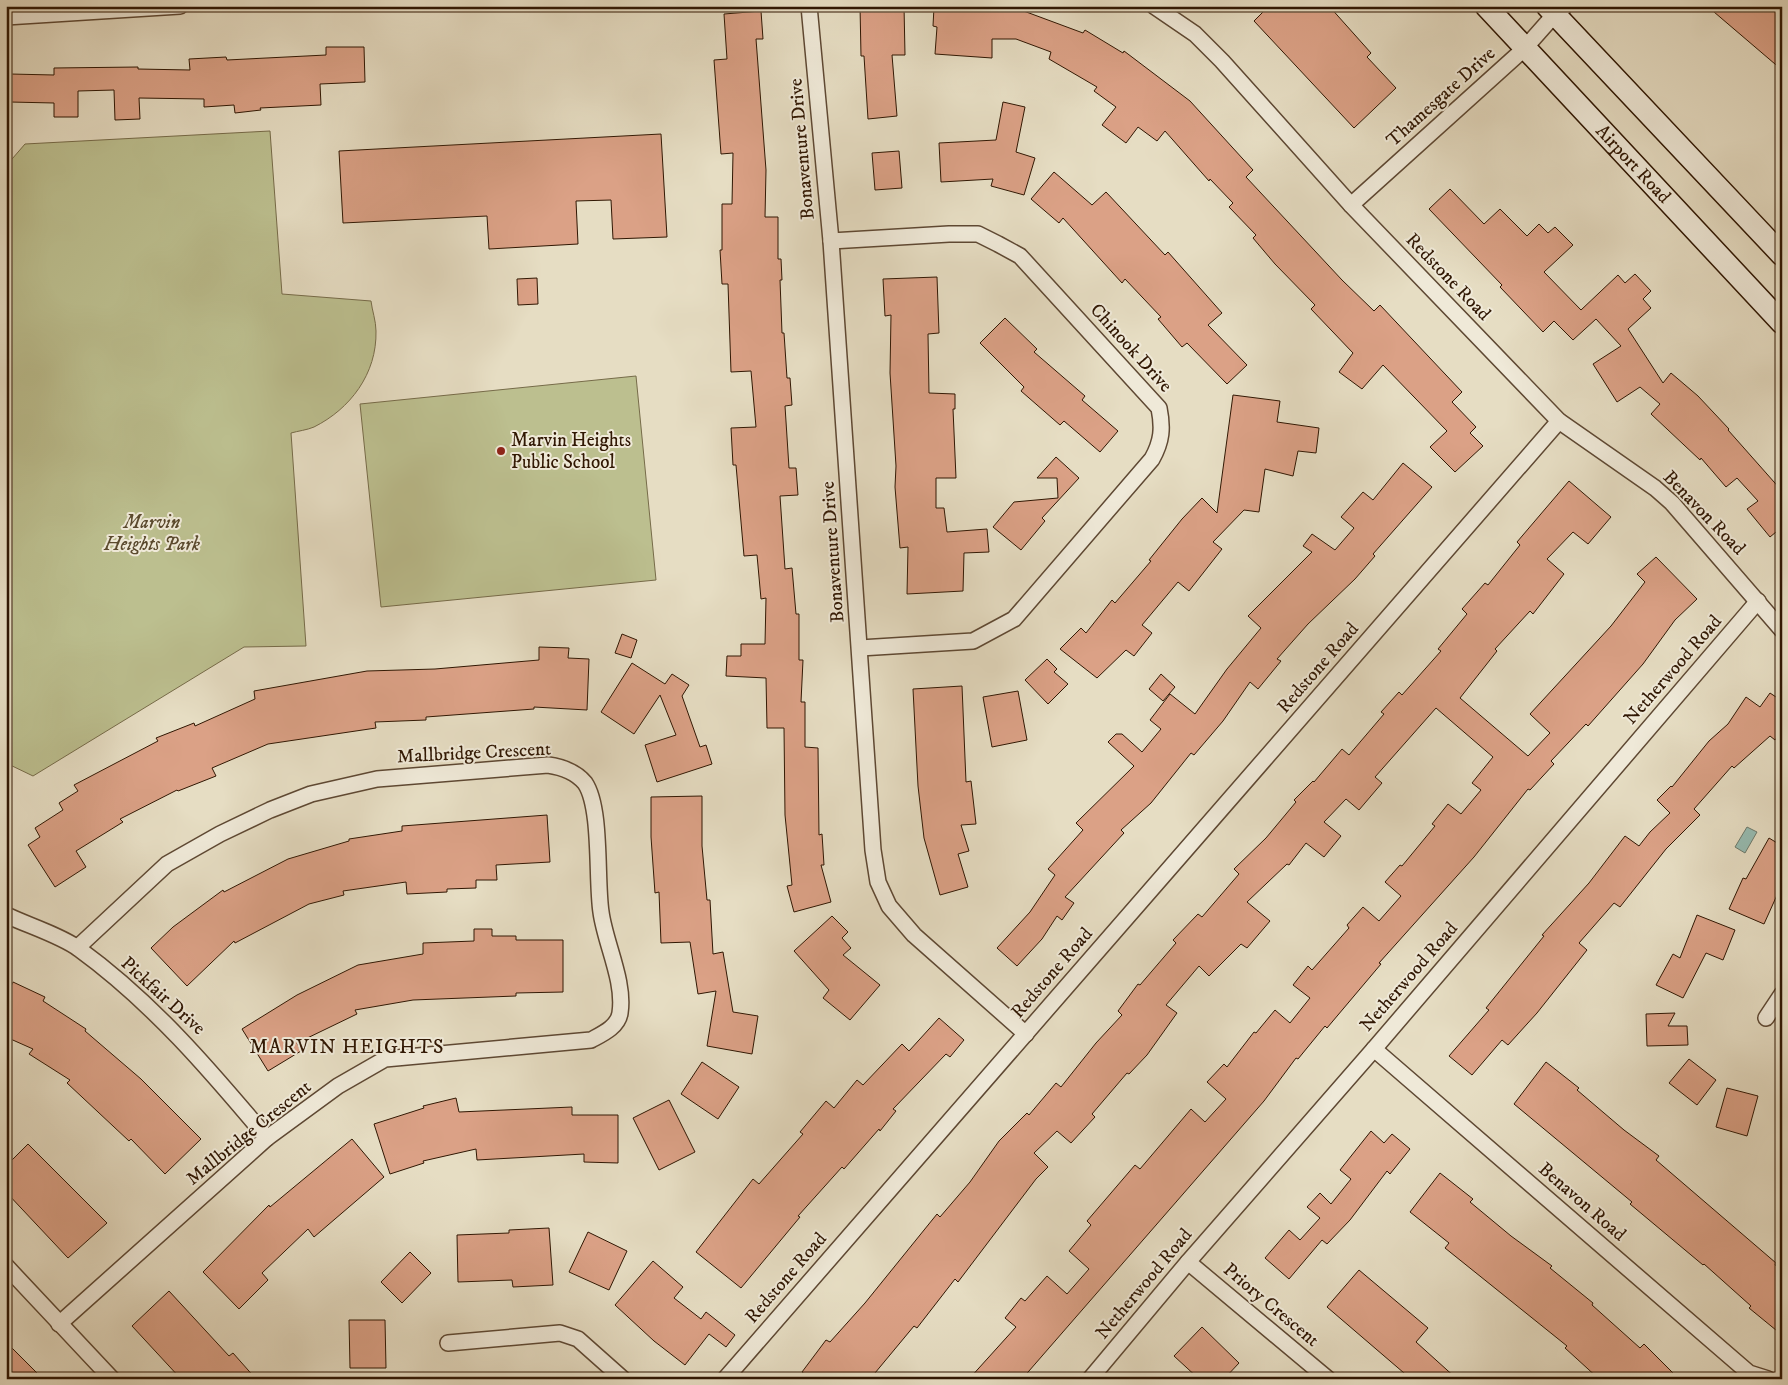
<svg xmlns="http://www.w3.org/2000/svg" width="1788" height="1385" viewBox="0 0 1788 1385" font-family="'IM FELL DW Pica',serif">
<rect width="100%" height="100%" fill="#e6ddc3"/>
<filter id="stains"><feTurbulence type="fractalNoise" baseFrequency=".004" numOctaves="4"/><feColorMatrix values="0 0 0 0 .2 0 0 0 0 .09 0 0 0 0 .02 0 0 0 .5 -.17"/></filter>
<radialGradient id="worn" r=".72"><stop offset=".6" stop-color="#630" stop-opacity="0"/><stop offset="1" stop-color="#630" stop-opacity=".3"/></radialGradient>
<g fill="#bcbf8f" stroke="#766b49">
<path d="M 270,131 L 282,294 L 371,301 C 372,310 376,321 376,331 C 377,374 350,409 314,427 C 307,430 298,431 291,433 L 306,646 L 244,647 L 33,776 L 6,763 L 6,166 L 25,144 Z"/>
<polygon points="636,376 656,580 381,607 360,404"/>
</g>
<polygon fill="#96bcb2" stroke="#6d7a6c" points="1747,827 1757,832 1745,853 1735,847"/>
<g fill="#dba186" stroke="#301703">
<polygon points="860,6 904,6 905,55 892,55 897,116 868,119 864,56 861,56"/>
<polygon points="1269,6 1329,6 1371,53 1367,57 1396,88 1354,128 1254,21"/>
<polygon points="1707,6 1782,6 1782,70"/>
<polygon points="934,7 985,11 985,9 1021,10 1083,33 1085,30 1123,53 1124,51 1190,101 1253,170 1246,177 1342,280 1374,311 1380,305 1462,392 1452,402 1476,427 1470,433 1483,446 1455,472 1430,447 1447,431 1383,365 1362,389 1339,372 1353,353 1311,309 1315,305 1275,264 1253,238 1256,235 1229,207 1233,203 1210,179 1209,181 1165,131 1157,141 1138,127 1126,143 1102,125 1116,107 1094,91 1097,87 1049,59 1051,52 1016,39 992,39 992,58 935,54 937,27 933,26"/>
<polygon points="761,11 763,39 756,39 766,170 765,217 778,217 778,259 781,259 782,280 780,280 782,333 784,333 787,378 790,378 792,405 785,406 789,468 796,468 798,495 780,496 785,569 792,568 796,614 799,614 799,660 803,660 801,702 805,702 805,747 818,748 819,835 822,834 824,865 821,865 831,902 794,912 787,886 792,885 785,815 784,728 767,728 766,678 726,676 727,656 741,656 741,644 765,644 766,598 761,599 757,555 744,556 736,465 733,465 731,428 756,427 751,371 731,372 728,284 722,284 720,250 722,250 722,204 732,204 733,153 721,154 714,60 727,59 724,14"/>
<polygon points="326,47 364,47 365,82 320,84 321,105 260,108 261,110 235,113 234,105 204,107 204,99 139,98 140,119 115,120 114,90 78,91 78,117 54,117 54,103 10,102 10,74 54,75 54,68 138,67 138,69 190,70 189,59 226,57 227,60 326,55"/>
<polygon points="1003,102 1025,107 1016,152 1035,158 1024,195 991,186 993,179 941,182 939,143 996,140"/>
<polygon points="661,134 667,237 613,239 611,200 576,201 578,244 489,249 487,216 343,223 339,151"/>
<polygon points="899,151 902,188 875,190 872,153"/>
<polygon points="1054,172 1092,205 1106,192 1165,255 1168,252 1222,313 1208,325 1247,365 1227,384 1187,343 1182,347 1158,319 1161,317 1125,279 1122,283 1063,218 1059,223 1031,199"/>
<polygon points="1450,189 1484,224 1500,209 1527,236 1539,224 1548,233 1555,227 1573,245 1544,272 1581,310 1618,275 1625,283 1635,274 1651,291 1643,299 1651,308 1628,329 1663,383 1671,373 1698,396 1729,429 1728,430 1782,491 1782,527 1770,537 1747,509 1758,501 1737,478 1726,487 1701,458 1700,460 1651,414 1660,404 1640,387 1617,402 1593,364 1621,346 1596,319 1573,340 1554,321 1543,332 1500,287 1502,285 1429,209"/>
<polygon points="937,277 939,333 928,334 929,393 955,394 955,409 953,409 956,478 936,478 936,508 944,508 947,532 987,529 989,552 964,553 963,591 907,594 908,547 900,548 895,487 896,466 890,373 891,315 885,316 883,279"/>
<polygon points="537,278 538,304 518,305 517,279"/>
<polygon points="1005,318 1037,349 1034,352 1085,396 1082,400 1118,431 1100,452 1064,421 1060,425 1021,391 1024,387 980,343"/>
<polygon points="1233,395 1280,401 1277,422 1319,428 1316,453 1298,451 1293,476 1265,469 1259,512 1244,510 1213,542 1222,549 1189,591 1178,582 1142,625 1152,633 1134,656 1126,650 1097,678 1060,649 1081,628 1086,633 1112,600 1115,603 1151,561 1149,560 1182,519 1202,498 1217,513"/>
<polygon points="1056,457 1079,478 1042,518 1045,521 1021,550 993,527 1014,502 1058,498 1057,478 1037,478"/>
<polygon points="1403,463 1432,487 1373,554 1375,556 1355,579 1308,624 1277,659 1281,661 1258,689 1250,682 1223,721 1194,755 1191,753 1151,803 1121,830 1124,833 1065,897 1074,903 1062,920 1057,916 1042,939 1017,966 997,948 1030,912 1055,875 1048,869 1083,830 1076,823 1134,766 1108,742 1116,734 1122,734 1142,752 1161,729 1150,720 1170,694 1195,714 1227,669 1261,628 1248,616 1312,552 1303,546 1312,534 1335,550 1354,528 1341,517 1363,492 1373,500"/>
<polygon points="1569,481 1611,517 1588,544 1573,532 1547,559 1564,574 1533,614 1530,611 1495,649 1497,651 1460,698 1528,756 1550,733 1530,714 1611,626 1645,582 1637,574 1656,557 1697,599 1675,620 1643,664 1588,726 1586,724 1551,761 1554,764 1530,790 1528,789 1474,857 1379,963 1381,964 1327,1028 1325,1026 1298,1059 1296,1058 1264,1101 1022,1379 969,1379 1016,1327 1005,1318 1021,1298 1025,1301 1047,1276 1067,1294 1089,1269 1069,1251 1091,1225 1087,1221 1135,1165 1140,1169 1191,1109 1205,1122 1226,1099 1207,1082 1224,1064 1227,1067 1254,1032 1256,1033 1275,1010 1290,1023 1310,998 1293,985 1308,966 1312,970 1349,928 1347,925 1363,907 1379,921 1401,896 1385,882 1400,865 1402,866 1435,826 1432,824 1448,804 1461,814 1481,790 1472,783 1493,757 1436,708 1375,777 1382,783 1359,810 1346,799 1324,822 1341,836 1324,857 1306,843 1289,865 1287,864 1247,902 1270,921 1247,948 1241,944 1209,976 1199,966 1166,1005 1177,1013 1147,1055 1129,1074 1127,1073 1092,1114 1095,1117 1071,1143 1057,1131 1034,1153 1048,1167 1036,1179 958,1282 955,1279 917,1328 914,1326 870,1379 811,1379 802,1372 826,1340 830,1342 865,1303 937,1214 940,1217 970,1182 999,1141 1027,1113 1029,1115 1056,1083 1061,1087 1096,1043 1122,1015 1118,1011 1138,984 1140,985 1176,943 1173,940 1198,914 1202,917 1239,874 1234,869 1266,838 1296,802 1294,800 1313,781 1314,782 1342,749 1349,755 1384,714 1381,712 1399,692 1402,695 1441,651 1438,649 1467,614 1462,609 1485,583 1488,585 1520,545 1517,542"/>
<polygon points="622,634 637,640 631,658 615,653"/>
<polygon points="539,647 569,648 568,658 589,659 587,710 534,707 534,709 426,717 426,720 375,722 376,728 268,744 212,768 216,776 178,791 177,790 120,819 123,822 76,851 86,867 55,887 28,845 40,837 35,828 63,810 59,803 78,791 74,785 158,741 156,738 194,723 195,726 255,699 254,691 367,671 435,669 539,660"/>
<polygon points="1047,659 1057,669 1054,672 1068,684 1048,704 1025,680"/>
<polygon points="632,663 665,684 672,674 689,685 682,696 700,747 706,745 712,764 657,782 645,745 676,735 660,695 634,734 601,712"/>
<polygon points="1161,674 1175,687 1163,701 1149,689"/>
<polygon points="962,686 966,782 971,781 976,824 961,825 969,851 958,854 968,887 940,895 924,838 918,786 913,689"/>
<polygon points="1018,691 1027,740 992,747 983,697"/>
<polygon points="1770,693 1782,701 1782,731 1775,740 1770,736 1734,768 1732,766 1694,809 1700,815 1666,849 1620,907 1614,903 1579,943 1587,950 1537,1013 1508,1045 1502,1040 1472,1075 1449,1056 1489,1010 1486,1008 1544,936 1542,935 1589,883 1625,836 1639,846 1650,832 1670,813 1657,800 1671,786 1672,787 1709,741 1728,724 1746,697 1760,707"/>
<polygon points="702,796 702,846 707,900 710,900 713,954 723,952 733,1012 758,1016 752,1054 707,1046 716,991 698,994 690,942 661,943 659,892 655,893 651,837 651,797"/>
<polygon points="547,815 550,862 496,865 497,880 476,880 476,888 447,889 447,892 407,894 406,882 343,891 344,895 309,904 235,943 234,941 187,986 151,948 173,927 223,890 224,892 288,859 349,841 349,839 402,831 402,826"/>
<polygon points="1769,838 1782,846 1782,884 1764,924 1729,909 1743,878 1746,879"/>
<polygon points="1697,915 1735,930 1723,960 1706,953 1683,998 1656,985 1673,954 1680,958"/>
<polygon points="832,916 848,932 842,938 851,948 843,955 880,985 850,1020 823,998 829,990 794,951"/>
<polygon points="474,929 492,929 492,936 516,936 516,940 563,940 563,992 516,993 516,996 413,1000 355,1010 357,1014 297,1043 301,1051 268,1071 242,1029 297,995 358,965 423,954 423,943 474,941"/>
<polygon points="13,982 45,997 43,1001 86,1029 85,1031 141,1079 201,1139 165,1174 131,1139 129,1141 67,1083 70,1080 29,1054 33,1049 6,1037 6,997"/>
<polygon points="1675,1013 1668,1026 1687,1026 1688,1045 1647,1046 1646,1014"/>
<polygon points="939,1018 964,1040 950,1057 946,1054 893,1109 896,1111 880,1131 879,1129 844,1169 842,1167 798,1216 800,1217 741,1288 696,1252 753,1179 759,1184 803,1134 800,1132 826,1101 834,1108 857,1080 863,1085 902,1044 909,1051"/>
<polygon points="1689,1059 1716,1080 1697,1105 1669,1083"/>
<polygon points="702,1062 739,1087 718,1119 681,1094"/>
<polygon points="1546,1062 1579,1088 1577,1090 1624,1130 1659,1156 1656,1160 1776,1263 1775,1265 1782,1270 1782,1335 1749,1308 1751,1306 1704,1264 1703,1265 1630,1204 1632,1202 1514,1104"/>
<polygon points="1727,1088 1758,1096 1747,1136 1716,1127"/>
<polygon points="456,1098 459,1112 572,1107 572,1115 618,1115 618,1163 584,1162 584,1154 477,1160 476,1149 423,1161 424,1163 390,1174 374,1124 424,1108 423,1106"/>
<polygon points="669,1100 695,1152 659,1170 633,1118"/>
<polygon points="1371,1131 1384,1143 1392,1134 1410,1149 1390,1174 1387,1171 1350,1220 1327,1244 1322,1240 1289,1279 1265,1258 1289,1230 1300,1240 1320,1218 1307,1207 1320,1193 1331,1204 1351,1179 1340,1170"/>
<polygon points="352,1139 384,1177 314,1237 308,1229 262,1273 268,1280 239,1309 203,1272 269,1205 270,1207"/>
<polygon points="28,1144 107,1223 68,1258 6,1192 6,1166"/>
<polygon points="1440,1173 1473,1199 1470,1202 1511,1236 1552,1266 1550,1268 1593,1303 1592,1305 1640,1348 1644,1344 1679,1379 1599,1379 1565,1348 1567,1346 1445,1248 1449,1243 1410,1212"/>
<polygon points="549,1228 553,1285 513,1287 512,1280 458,1282 457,1235 509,1233 509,1230"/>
<polygon points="588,1232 627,1251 609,1290 569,1272"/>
<polygon points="410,1252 431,1273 402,1303 381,1282"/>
<polygon points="653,1261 683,1287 674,1298 701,1319 706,1312 735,1335 726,1347 709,1334 685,1365 654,1341 615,1305"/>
<polygon points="1359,1270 1428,1328 1416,1342 1457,1379 1411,1379 1327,1307"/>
<polygon points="169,1291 229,1356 233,1353 256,1379 181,1379 132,1326"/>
<polygon points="349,1320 385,1320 386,1368 350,1368"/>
<polygon points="1202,1327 1239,1363 1224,1379 1199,1379 1174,1356"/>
<polygon points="6,1342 43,1379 6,1379"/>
</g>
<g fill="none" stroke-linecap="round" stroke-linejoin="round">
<g stroke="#5e4833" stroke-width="18">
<g id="street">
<polyline points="809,6 831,241 873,850 878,882 889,906 914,935 1026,1034"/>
<polyline points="1154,6 1195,34 1222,61 1351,205 1559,421 1655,488 1672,503 1782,630"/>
<polyline points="6,17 180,6"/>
<polyline points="1351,205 1524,49 1555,14 1565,6"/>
<path d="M 831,241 L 949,234 L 978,234 L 998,244 L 1020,256 L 1159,408 C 1163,428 1162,441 1152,459 L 1014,619 L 973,641 L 860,648"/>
<path d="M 6,915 C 27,925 62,936 79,949 C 152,1002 210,1070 267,1138"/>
<polyline points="1766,1018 1782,994"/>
<polyline points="1374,1049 1749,1373 1768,1379"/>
<polyline points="1188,1262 1328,1379"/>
<polyline points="6,1266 112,1379"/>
<path d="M 59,1324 L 267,1138 L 338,1086 L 385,1059 L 591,1040 C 602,1034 618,1027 620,1013 C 625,981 605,943 601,912 C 596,880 602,808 585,783 C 576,772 562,767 548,765 L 377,779 L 311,794 L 270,810 L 220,834 L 167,864 L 78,947"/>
<polyline points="448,1343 560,1333 578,1339 623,1379"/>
<polyline points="725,1379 1559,421"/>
<polyline points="1090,1379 1188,1262 1374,1049 1758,601"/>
</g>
</g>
<g stroke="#301703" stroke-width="24">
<g id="secondary">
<path id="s1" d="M 1486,6 L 1782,323"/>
<polyline points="1547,6 1782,255"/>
</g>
</g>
<use href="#street" stroke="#efe9d8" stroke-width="15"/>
<use href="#secondary" stroke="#efe9d8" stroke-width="21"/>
</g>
<circle fill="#8f2418" stroke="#efe9d8" stroke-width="2" cx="501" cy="451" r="5"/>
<g text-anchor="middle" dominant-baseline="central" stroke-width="4" stroke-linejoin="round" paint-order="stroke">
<g font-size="19" fill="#301703" stroke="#efe9d8">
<text transform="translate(1441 97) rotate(-42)">Thamesgate Drive</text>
<text transform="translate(802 149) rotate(-95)">Bonaventure Drive</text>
<text stroke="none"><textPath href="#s1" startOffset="216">Airport Road</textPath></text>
<text transform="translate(1448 277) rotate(46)">Redstone Road</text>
<text transform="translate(1131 348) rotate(48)">Chinook Drive</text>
<text transform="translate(1704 513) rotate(46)">Benavon Road</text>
<text transform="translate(833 552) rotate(-94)">Bonaventure Drive</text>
<text transform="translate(1318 668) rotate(-49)">Redstone Road</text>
<text transform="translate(1673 670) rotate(-49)">Netherwood Road</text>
<text transform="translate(474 753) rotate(-3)">Mallbridge Crescent</text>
<text transform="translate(1052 973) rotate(-49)">Redstone Road</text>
<text transform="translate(1409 977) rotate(-49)">Netherwood Road</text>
<text transform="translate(163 996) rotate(42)">Pickfair Drive</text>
<text transform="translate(249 1133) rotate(-39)">Mallbridge Crescent</text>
<text transform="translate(1582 1202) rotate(41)">Benavon Road</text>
<text transform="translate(786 1278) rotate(-49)">Redstone Road</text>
<text transform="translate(1144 1284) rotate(-50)">Netherwood Road</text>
<text transform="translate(1271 1305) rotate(40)">Priory Crescent</text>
</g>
<g font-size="19" fill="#301703" stroke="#efe9d8" text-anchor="start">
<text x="511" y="440">Marvin Heights<tspan x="511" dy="22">Public School</tspan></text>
</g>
<g font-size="19" font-style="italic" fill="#5a492d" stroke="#efe9d8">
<text x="152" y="522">Marvin<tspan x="152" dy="22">Heights Park</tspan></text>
</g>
<g font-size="20" letter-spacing="1" fill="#301703" stroke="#efe9d8">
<text x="347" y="1047">MARVIN HEIGHTS</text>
</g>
</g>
<rect width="1788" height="1385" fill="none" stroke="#e6ddc3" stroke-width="25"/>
<rect x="8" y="8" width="1773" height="1370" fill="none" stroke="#301703" stroke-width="2.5"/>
<rect x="12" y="12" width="1763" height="1360" fill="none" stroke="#301703"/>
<rect width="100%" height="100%" filter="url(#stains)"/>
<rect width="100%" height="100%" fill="url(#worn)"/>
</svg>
